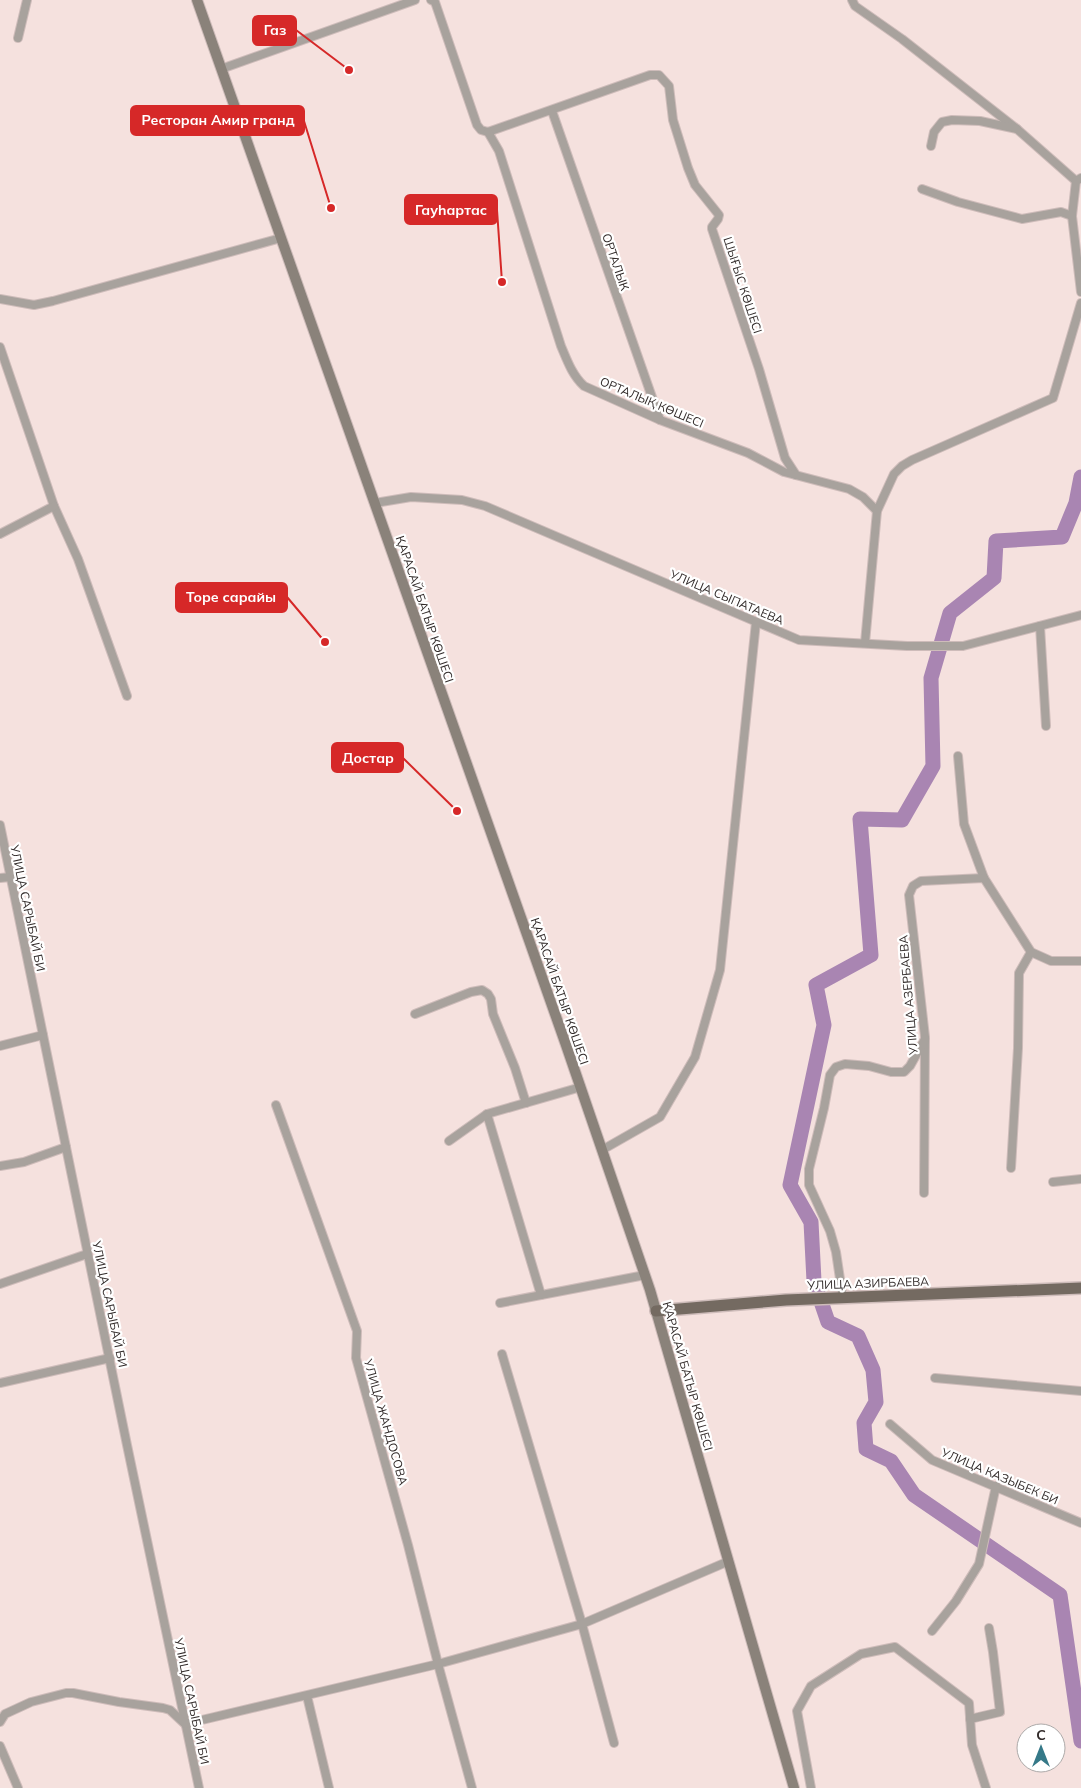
<svg xmlns="http://www.w3.org/2000/svg" width="1081" height="1788" viewBox="0 0 1081 1788" font-family="Mulish,sans-serif">
<rect width="100%" height="100%" fill="#f5e1de"/>
<g fill="none" stroke-linecap="round" stroke-linejoin="round">
<polyline stroke="#a985b2" stroke-width="15" points="1081,477 1076,503 1062,537 996,541 994,578 950,613 931,678 933,766 902,820 860,819 871,955 816,985 824,1025 790,1185 811,1222 814,1281 828,1322 858,1336 873,1370 876,1402 864,1423 866,1449 891,1461 914,1495 1060,1595 1081,1741"/>
<g stroke="#cebcba" stroke-width="10">
<g id="street">
<polyline points="431,0 435,2 477,125 481,130 488,132 650,75 659,75 669,86 673,120 688,168 695,185 719,215 718,219 712,227 712,229 759,369 785,458 796,475"/>
<polyline points="852,0 855,6 902,39 1017,129"/>
<polyline points="18,38 27,0"/>
<polyline points="221,69 415,0"/>
<polyline points="552,111 660,420"/>
<path d="M 488,132 L 499,151 L 561,346 C 567,360 572,375 584,386 L 660,420 L 748,453 L 784,472 L 849,489 L 863,497 L 877,511"/>
<polyline points="931,146 934,132 942,122 952,120 980,121 1017,129 1076,181"/>
<polyline points="1081,178 1076,181 1072,216 1081,292"/>
<polyline points="922,189 958,202 1022,219 1061,212 1072,216"/>
<polyline points="0,299 34,305 53,301 281,238"/>
<polyline points="0,347 54,506 78,559 127,696"/>
<polyline points="375,503 411,497 462,500 485,506 799,640 907,646 963,646 1081,615"/>
<polyline points="0,534 54,506"/>
<polyline points="1040,626 1046,726"/>
<polyline points="865,643 877,511 894,474 902,466 912,460 1053,398 1081,303"/>
<polyline points="958,756 964,824 984,878"/>
<polyline points="0,825 127,1445 199,1788"/>
<polyline points="0,878 11,877"/>
<polyline points="415,1014 471,992 482,990 488,994 491,999 493,1014 515,1068 526,1103"/>
<polyline points="0,1046 43,1035"/>
<polyline points="276,1105 357,1331 356,1358 408,1545 438,1664 472,1788"/>
<polyline points="487,1114 541,1295"/>
<polyline points="449,1141 487,1114 581,1087"/>
<polyline points="602,1150 660,1117 695,1057 720,970 756,622"/>
<polyline points="0,1166 24,1162 66,1147"/>
<polyline points="1011,1168 1018,1048 1019,973 1031,952"/>
<polyline points="1053,1182 1081,1179"/>
<polyline points="924,1193 925,1037 909,895 913,886 921,881 984,878 1031,952 1051,961 1081,961"/>
<polyline points="0,1284 87,1254"/>
<polyline points="843,1299 836,1252 830,1231 809,1185 809,1169 824,1108 830,1075 836,1067 845,1064 869,1066 891,1072 904,1072 910,1066 925,1039"/>
<polyline points="500,1303 645,1275"/>
<polyline points="502,1354 582,1624 614,1743"/>
<polyline points="935,1378 1081,1391"/>
<polyline points="0,1383 110,1358"/>
<polyline points="890,1424 932,1460 1081,1523"/>
<polyline points="932,1631 956,1601 979,1564 996,1486"/>
<polyline points="307,1696 329,1788"/>
<polyline points="970,1719 1000,1712 993,1652 989,1628"/>
<polyline points="0,1722 5,1714 31,1702 66,1693 73,1693 119,1702 163,1708 170,1710 185,1724 438,1664 582,1624 729,1561"/>
<polyline points="0,1746 18,1788"/>
<polyline points="811,1788 797,1711 811,1686 861,1654 895,1647 969,1703 972,1745 986,1788"/>
</g>
</g>
<g stroke="#cebcba" stroke-width="12">
<polyline id="secondary" points="197,0 566,1045 650,1290 794,1788"/>
</g>
<g stroke="#cebcba" stroke-width="14">
<polyline id="primary" points="656,1311 786,1300 1081,1288"/>
</g>
<use href="#street" stroke="#a8a29d" stroke-width="8"/>
<use href="#secondary" stroke="#8a827a" stroke-width="10"/>
<use href="#primary" stroke="#746a61" stroke-width="11"/>
</g>
<g text-anchor="middle" dominant-baseline="central" stroke-width="4.5" stroke-linejoin="round" paint-order="stroke">
<g font-size="12" fill="#312a29" stroke="#fff">
<text transform="translate(616 262) rotate(71)">ОРТАЛЫК</text>
<text transform="translate(743 285) rotate(72)">ШЫҒЫС КӨШЕСІ</text>
<text transform="translate(652 402) rotate(23)">ОРТАЛЫҚ КӨШЕСІ</text>
<text transform="translate(727 597) rotate(23)">УЛИЦА СЫПАТАЕВА</text>
<text transform="translate(425 609) rotate(71)">ҚАРАСАЙ БАТЫР КӨШЕСІ</text>
<text transform="translate(28 908) rotate(78)">УЛИЦА САРЫБАЙ БИ</text>
<text transform="translate(560 991) rotate(71)">ҚАРАСАЙ БАТЫР КӨШЕСІ</text>
<text transform="translate(908 995) rotate(-95)">УЛИЦА АЗЕРБАЕВА</text>
<text transform="translate(868 1283) rotate(-2)">УЛИЦА АЗИРБАЕВА</text>
<text transform="translate(110 1304) rotate(78)">УЛИЦА САРЫБАЙ БИ</text>
<text transform="translate(688 1376) rotate(74)">ҚАРАСАЙ БАТЫР КӨШЕСІ</text>
<text transform="translate(386 1422) rotate(74)">УЛИЦА ЖАНДОСОВА</text>
<text transform="translate(1000 1476) rotate(23)">УЛИЦА КАЗЫБЕК БИ</text>
<text transform="translate(192 1701) rotate(78)">УЛИЦА САРЫБАЙ БИ</text>
</g>
</g>
<path fill="none" stroke="#d62828" stroke-width="2" d="M349 70L296 30M331 208L304 121M502 282L497 210M325 642L287 597M457 811L403 758"/>
<g fill="#d62828" stroke="#fff" stroke-width="2">
<circle cx="349" cy="70" r="5"/>
<circle cx="331" cy="208" r="5"/>
<circle cx="502" cy="282" r="5"/>
<circle cx="325" cy="642" r="5"/>
<circle cx="457" cy="811" r="5"/>
</g>
<g fill="#d62828" stroke="#d62828" stroke-width="2">
<rect x="253" y="16" width="43" height="29" rx="5"/>
<rect x="131" y="106" width="173" height="29" rx="5"/>
<rect x="405" y="195" width="92" height="29" rx="5"/>
<rect x="176" y="583" width="111" height="29" rx="5"/>
<rect x="332" y="743" width="71" height="29" rx="5"/>
</g>
<g font-size="14" text-anchor="middle" font-weight="bold" fill="#fff">
<text x="275" y="35">Газ</text>
<text x="218" y="125">Ресторан Амир гранд</text>
<text x="451" y="215">Гауhартас</text>
<text x="231" y="602">Торе сарайы</text>
<text x="368" y="763">Достар</text>
</g>
<g transform="translate(1041 1748)"><circle r="24" fill="#ffffff" stroke="#adaaa9"/>
<path d="M0-4L9 19L0 12L-9 19Z" fill="#357988"/>
<text y="-8" font-size="14" font-weight="bold" text-anchor="middle" fill="#312a29">С</text>
</g>
</svg>
